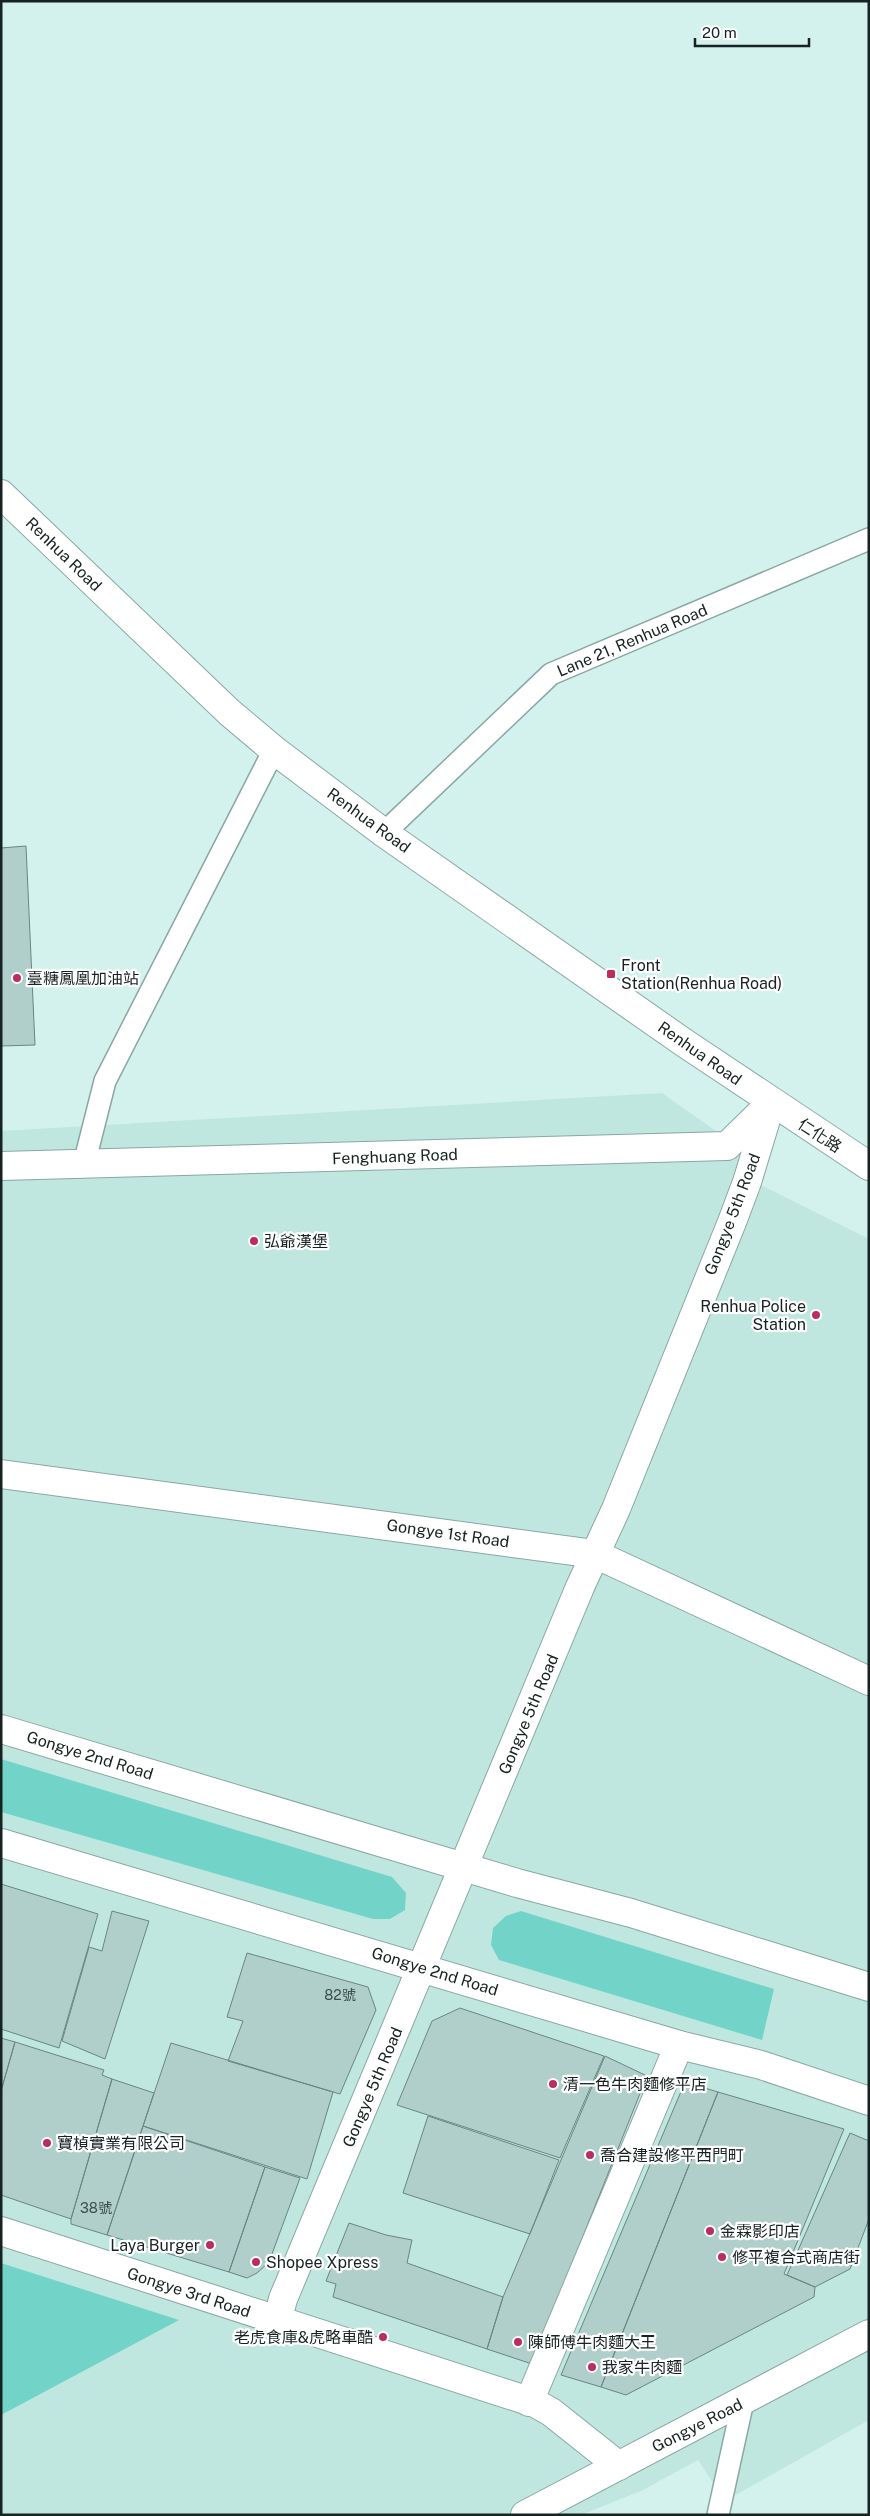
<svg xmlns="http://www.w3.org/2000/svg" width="870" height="2516" font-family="'Public Sans','Noto Sans TC',sans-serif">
<rect width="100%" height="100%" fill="#d3f2ed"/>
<!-- built -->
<path fill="#bfe7e0" d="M662 1093 747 1153 737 1173 869 1239V2420L725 2501 698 2460 643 2490 581 2515H1V1131Z"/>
<!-- green -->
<path fill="#72d4c8" d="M1 1759 392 1877 406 1893 405 1910 390 1919H373L1 1812Z
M521 1911 774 1989 762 2040 499 1960 491 1945 493 1928 506 1916Z
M1 2263 179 2320 1 2415Z"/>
<!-- building -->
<path fill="#b0cfca" stroke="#698681" d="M26 846 35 1045 1 1046V848Z
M1 1884 98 1914 59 2048 1 2029Z
M112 1911 149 1921 105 2059 62 2041 89 1947 102 1951Z
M247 1953 368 1987 376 2010 340 2094 228 2061 243 2021 227 2017Z
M460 2008 604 2056 560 2158 397 2105 432 2021Z
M1 2038 15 2042 1 2091Z
M15 2042 104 2070 102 2075 112 2079 71 2219 1 2195V2091Z
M171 2043 333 2092 307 2179 143 2126Z
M605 2056 647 2076 532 2364 487 2349 503 2297Z
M112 2079 154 2093 107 2235 71 2224V2219Z
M685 2082 718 2092 601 2387 561 2375Z
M718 2092 844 2129 784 2274 815 2287 814 2297 626 2395 601 2387Z
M428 2116 559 2160 530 2234 403 2193Z
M143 2126 265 2167 229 2272 107 2235Z
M850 2133 869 2141V2219L850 2269 815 2287 787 2275Z
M265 2167 300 2178 269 2262 257 2273 247 2278 229 2272Z
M349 2223 386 2235 412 2240 407 2263 503 2297 487 2349 333 2297 336 2284 326 2281Z"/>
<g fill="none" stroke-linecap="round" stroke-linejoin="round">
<!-- service casing -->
<g stroke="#8aa7a3" stroke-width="24">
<path id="service" d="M384 833 551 674 869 539
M84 1164 105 1081 274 750
M718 2515 743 2401"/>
</g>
<!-- pedestrian casing -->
<g stroke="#8aa7a3" stroke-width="30">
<path id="pedestrian" d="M529 2402 679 2045"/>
</g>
<!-- minor casing -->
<g stroke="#8aa7a3" stroke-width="30">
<path id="minor" d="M1 1166 727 1146 770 1104
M1 1474 595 1554 869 1681
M1 1729 517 1883 631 1913 869 1987
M1 1843 679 2045 761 2065 869 2101
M1 2231 535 2403 551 2412 619 2466
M277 2322 283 2299 580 1587 616 1509 732 1222 747 1182 771 1103
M525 2515 869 2334"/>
</g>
<!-- secondary casing -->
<g stroke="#8aa7a3" stroke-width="30">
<path id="secondary" d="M1 494 229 712 274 750 384 833 683 1042 869 1166"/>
</g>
<!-- service -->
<use href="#service" stroke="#fff" stroke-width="21"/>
<!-- pedestrian -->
<use href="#pedestrian" stroke="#fff" stroke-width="28"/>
<!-- minor -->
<use href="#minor" stroke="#fff" stroke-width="28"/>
<!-- secondary -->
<use href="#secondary" stroke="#fff" stroke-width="28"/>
</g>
<!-- markers -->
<g fill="#ba2d5e" stroke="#fff" stroke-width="2">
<rect x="606" y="969" width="10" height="10" rx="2.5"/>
<circle cx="17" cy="978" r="5"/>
<circle cx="254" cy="1241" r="5"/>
<circle cx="816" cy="1315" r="5"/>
<circle cx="553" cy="2084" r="5"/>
<circle cx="47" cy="2143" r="5"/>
<circle cx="590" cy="2155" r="5"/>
<circle cx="710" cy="2231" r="5"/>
<circle cx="210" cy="2245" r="5"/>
<circle cx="722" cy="2257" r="5"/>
<circle cx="256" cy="2262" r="5"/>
<circle cx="383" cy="2337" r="5"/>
<circle cx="518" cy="2342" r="5"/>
<circle cx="592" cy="2367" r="5"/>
</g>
<g text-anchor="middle" stroke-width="4.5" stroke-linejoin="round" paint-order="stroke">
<!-- number labels -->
<g font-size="14" fill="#3d4e4b">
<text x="340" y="2000">82號</text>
<text x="96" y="2213">38號</text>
</g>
<!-- street labels -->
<g font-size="16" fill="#172321" stroke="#fff">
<text transform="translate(64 554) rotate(44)" y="6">Renhua Road</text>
<text transform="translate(632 640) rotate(-23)" y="6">Lane 21, Renhua Road</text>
<text transform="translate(369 820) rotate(36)" y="6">Renhua Road</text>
<text transform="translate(700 1053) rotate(35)" y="6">Renhua Road</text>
<text transform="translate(820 1135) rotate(33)" y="6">仁化路</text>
<text transform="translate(395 1156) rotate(-2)" y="6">Fenghuang Road</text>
<text transform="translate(732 1214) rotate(-69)" y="6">Gongye 5th Road</text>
<text transform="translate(448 1533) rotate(8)" y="6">Gongye 1st Road</text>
<text transform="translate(528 1714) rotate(-67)" y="6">Gongye 5th Road</text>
<text transform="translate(90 1755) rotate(17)" y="6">Gongye 2nd Road</text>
<text transform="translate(435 1971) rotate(17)" y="6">Gongye 2nd Road</text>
<text transform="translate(372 2087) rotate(-67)" y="6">Gongye 5th Road</text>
<text transform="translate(189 2292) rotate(18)" y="6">Gongye 3rd Road</text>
<text transform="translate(697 2425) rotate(-27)" y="6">Gongye Road</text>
</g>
<!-- poi labels -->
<g font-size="16" fill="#172321" stroke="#fff" text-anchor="start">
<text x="621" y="971">Front<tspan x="621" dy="18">Station(Renhua Road)</tspan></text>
<text x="27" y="984">臺糖鳳凰加油站</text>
<text x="264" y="1247">弘爺漢堡</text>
<text x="806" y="1312" text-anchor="end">Renhua Police<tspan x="806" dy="18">Station</tspan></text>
<text x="563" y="2090">清一色牛肉麵修平店</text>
<text x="57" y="2149">寶楨實業有限公司</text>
<text x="600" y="2161">喬合建設修平西門町</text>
<text x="720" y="2237">金霖影印店</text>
<text x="200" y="2251" text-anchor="end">Laya Burger</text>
<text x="732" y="2263">修平複合式商店街</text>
<text x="266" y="2268">Shopee Xpress</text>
<text x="373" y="2343" text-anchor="end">老虎食庫&amp;虎略車酷</text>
<text x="528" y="2348">陳師傅牛肉麵大王</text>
<text x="602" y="2373">我家牛肉麵</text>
</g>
</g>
<!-- border -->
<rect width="870" height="2516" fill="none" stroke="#172321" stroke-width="5"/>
<!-- scale -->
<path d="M695 38v8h114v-8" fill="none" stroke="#172321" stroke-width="2.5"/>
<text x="702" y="38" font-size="15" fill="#172321" stroke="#ffffff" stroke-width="4" paint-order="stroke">20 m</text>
</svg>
